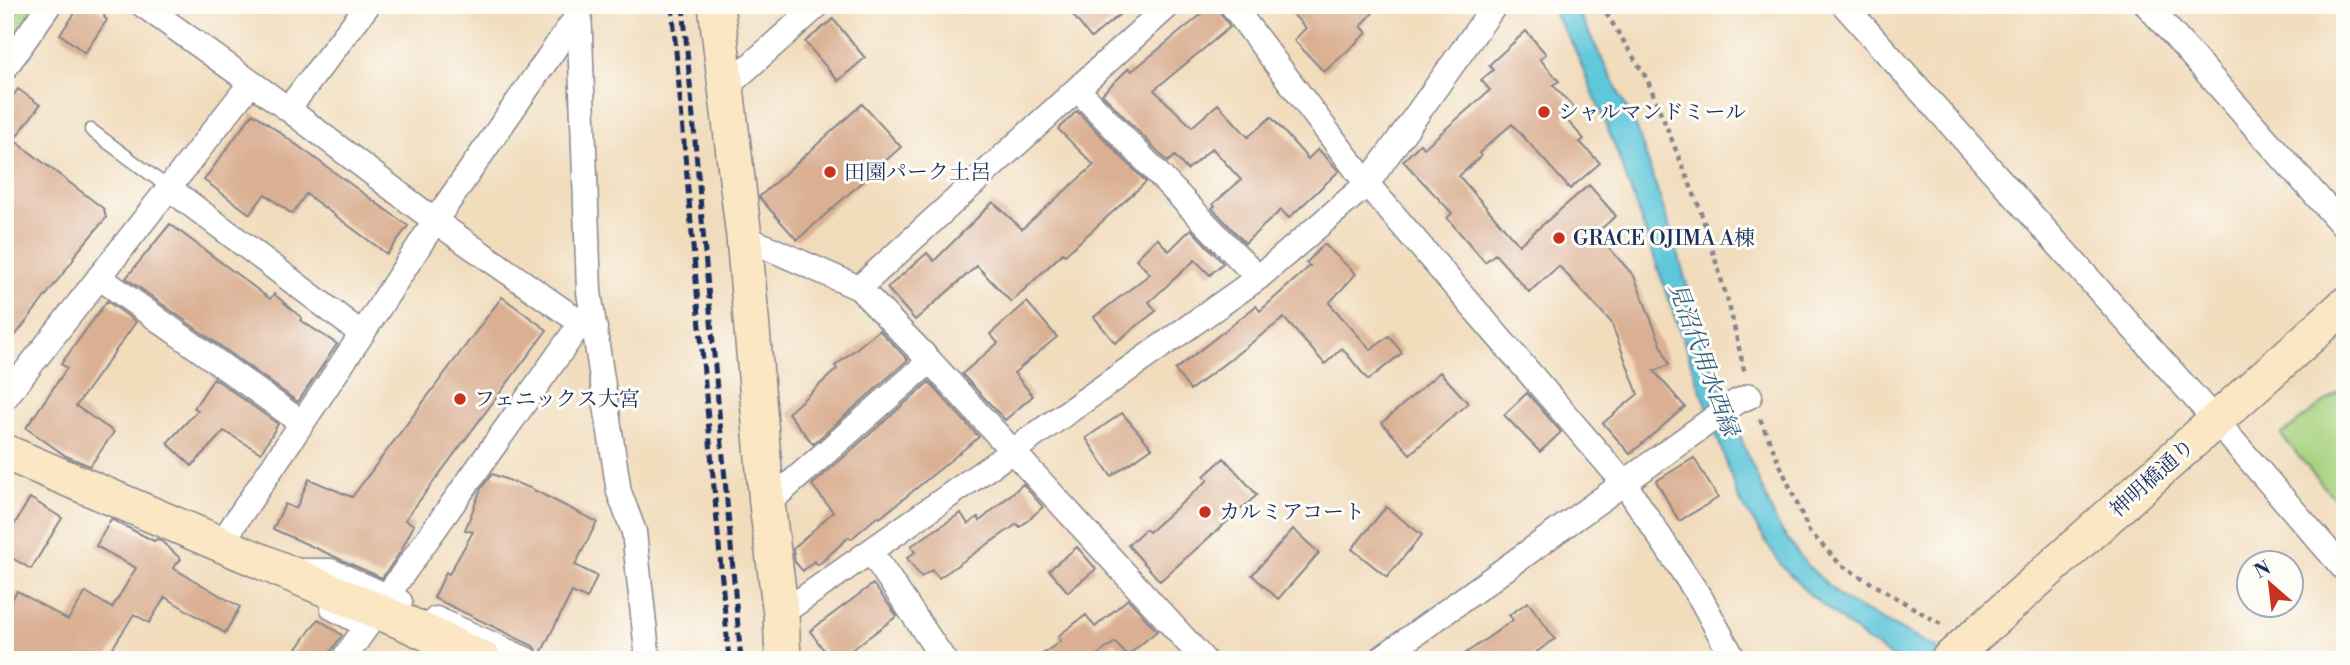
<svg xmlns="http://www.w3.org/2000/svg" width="2350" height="665" font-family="'Libre Bodoni','Noto Serif JP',serif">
<rect width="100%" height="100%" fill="#fdfcf7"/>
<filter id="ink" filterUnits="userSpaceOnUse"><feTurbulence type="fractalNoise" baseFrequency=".0143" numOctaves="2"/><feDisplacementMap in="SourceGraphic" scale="14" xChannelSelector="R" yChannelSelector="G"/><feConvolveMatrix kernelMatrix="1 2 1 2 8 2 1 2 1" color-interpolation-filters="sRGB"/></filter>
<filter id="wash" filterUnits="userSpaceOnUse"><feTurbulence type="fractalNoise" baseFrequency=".00686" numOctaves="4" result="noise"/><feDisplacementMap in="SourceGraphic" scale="28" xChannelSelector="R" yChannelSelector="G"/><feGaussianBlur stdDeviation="1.57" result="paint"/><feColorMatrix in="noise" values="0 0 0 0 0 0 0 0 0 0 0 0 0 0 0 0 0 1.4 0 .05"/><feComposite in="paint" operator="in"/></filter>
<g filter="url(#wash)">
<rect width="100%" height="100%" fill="#f1dcbc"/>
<!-- green -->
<path fill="#a6d17d" stroke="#60806e" stroke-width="2" d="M5 5H39L5 48Z
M2345 387V512L2281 435Z"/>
<!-- water -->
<path fill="#5fc7da" stroke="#3d7b9c" stroke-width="2" d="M1549 5H1575L1637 129 1678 253 1693 308 1746 451 1778 526 1806 564 1844 600 1959 660H1896L1866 640 1808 593 1781 565 1739 499 1617 152 1574 47Z"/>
<g id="blocks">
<!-- building -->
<path fill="#daaf92" d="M81 5H94L105 14 104 17 107 20 85 53 60 34Z
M1065 5H1131L1091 38Z
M1213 5 1218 9 1230 27 1154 90 1192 127 1218 104 1248 137 1271 117 1308 159 1318 149 1339 171 1289 218 1281 210 1245 243 1212 208 1215 206 1213 204 1241 180 1212 148 1187 170 1175 156 1168 162 1102 94 1129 68 1132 71Z
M1284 5H1380L1361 26 1367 33 1324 72 1294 40 1306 28Z
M833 19 865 58 838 81 805 42Z
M1526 31 1546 54 1540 59 1559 81 1553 85 1574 108 1564 117 1584 139 1580 142 1600 163 1570 189 1512 124 1479 153 1481 156 1459 176 1519 245 1589 185 1616 216 1596 233 1634 276 1669 365 1654 371 1685 407 1630 454 1603 423 1638 394 1611 322 1559 266 1529 292 1495 254 1485 262 1447 218 1452 213 1403 161 1420 144 1424 148 1490 90 1481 80 1493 70 1489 65Z
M18 89 40 105 14 140 104 209 106 218 73 257 74 259 5 349V107Z
M862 104 901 147 797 240 759 197Z
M1077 111 1146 182 1065 255 1063 253 1011 302 977 266 915 320 887 288 927 253 934 261 993 202 1022 229 1094 165 1058 129Z
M253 113 408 226 387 254 306 194 292 214 265 194 250 214 204 180Z
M170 224 270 299 274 294 302 318 300 320 337 344 298 402 126 278Z
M1191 229 1223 263 1210 275 1195 260 1149 302 1156 311 1115 343 1094 317 1150 274 1136 259 1157 238 1169 251Z
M1324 244 1356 274 1329 303 1371 350 1389 336 1402 353 1368 380 1342 348 1325 364 1284 318 1190 390 1175 370 1256 306 1260 311 1310 266 1306 263Z
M502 297 547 330 405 520 414 525 401 551 382 578 273 529 285 504 296 509 309 479 352 497Z
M107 301 136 322 76 406 114 432 90 466 66 456 26 428 67 368 61 364Z
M1027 302 1057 337 1014 373 1033 396 1005 420 962 374 998 343 990 334Z
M879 330 908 360 813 444 788 413 837 369 835 366Z
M1440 372 1468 403 1410 454 1382 423Z
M214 378 278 424 261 453 224 431 192 466 167 443 198 410 194 408Z
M929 382 979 437 880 518 878 516 851 539 849 537 818 565 814 561 803 571 795 562 793 549 833 512 812 485Z
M1527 393 1561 432 1540 452 1504 415Z
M1122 413 1152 448 1111 476 1086 438Z
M1224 458 1257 495 1160 581 1128 545 1145 529 1149 532 1208 480 1204 476Z
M1694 458 1718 498 1679 521 1656 481Z
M492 474 530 488 597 522 575 565 597 576 587 599 572 592 540 655 533 646 434 598 446 572 449 574 473 532 465 530 481 489Z
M1023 484 1043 507 1020 527 1017 524 939 578 932 570 921 577 907 558 915 552 911 546 961 513 968 524 978 517 980 521Z
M30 498 62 518 31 569 5 554V540Z
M1386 507 1422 535 1387 577 1352 549Z
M111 519 154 541 157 539 160 540 181 559 173 568 240 607 225 633 165 597 149 623 134 614 105 660H5V612L17 591 68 620 86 592 112 608 136 568 96 546Z
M1293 529 1319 553 1278 599 1252 575Z
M1077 547 1096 569 1068 592 1049 570Z
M873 584 897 616 838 660H831L810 631Z
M1128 599 1157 631 1127 656 1115 642 1090 660H1034L1061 641 1058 636 1086 615 1095 627Z
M1528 602 1555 639 1525 660H1456L1513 620 1509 615Z
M318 619 342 635 331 651 328 660H289Z"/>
</g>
</g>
<g filter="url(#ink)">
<use href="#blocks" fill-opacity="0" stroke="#86868d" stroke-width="2"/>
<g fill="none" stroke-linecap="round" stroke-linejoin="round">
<!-- lane casing -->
<g stroke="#86868d" stroke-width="15">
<path id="lane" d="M91 130 169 188"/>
</g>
<!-- street casing -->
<g stroke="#86868d" stroke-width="27">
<path id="street" d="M143 5 288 109 435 221 581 323 595 328
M579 5 589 292 619 492 634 532 648 660
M1232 5 1367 184 1625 484 1701 599 1734 660
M1844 5 2216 421 2345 570
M2147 5 2345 228
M5 68 49 5
M725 88 818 5
M1077 89 1258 278
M288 109 368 5
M169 188 362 334
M744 237 859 288 930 361 1204 660
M99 277 302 423
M859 288 1169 5
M5 398 250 84
M767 504 930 361
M220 545 362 334 435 221 580 12
M871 552 944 660
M296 571H331L400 602
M387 596 581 323
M333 608 367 626 343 660
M781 614 1258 278 1367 184 1495 5
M436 619 527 660
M1379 660 1736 402 1750 396"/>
</g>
<!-- secondary casing -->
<g stroke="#86868d" stroke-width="38">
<path id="secondary" d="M716 5 744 237 767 504 781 614 783 660
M5 452 408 624 484 660
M1948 660 2345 305"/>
</g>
<!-- path -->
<path stroke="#86868d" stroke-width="4.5" stroke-dasharray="5 5" stroke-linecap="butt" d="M1601 5 1647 79 1700 209 1729 305 1745 374
M1760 419 1809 531 1841 565 1944 626"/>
<!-- lane -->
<use href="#lane" stroke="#fff" stroke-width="12"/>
<!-- street -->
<use href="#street" stroke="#fff" stroke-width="24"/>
<!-- secondary -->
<use href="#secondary" stroke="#fbe7c3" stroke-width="35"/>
<!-- rail -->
<path stroke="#1b2f5e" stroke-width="5" stroke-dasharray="10 5" stroke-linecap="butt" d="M672 5 729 660
M683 5 741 660"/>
</g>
</g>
<!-- markers -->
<g fill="#c8321e" stroke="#fdfcf7" stroke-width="2.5">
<circle cx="1544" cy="112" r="7"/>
<circle cx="830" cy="172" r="7"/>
<circle cx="1559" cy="238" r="7"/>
<circle cx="460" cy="399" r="7"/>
<circle cx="1205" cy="512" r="7"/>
</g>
<g text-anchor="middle" stroke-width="6" stroke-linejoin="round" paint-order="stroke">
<!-- poi labels -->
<g font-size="21" fill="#1b2f5e" stroke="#fdfcf7" text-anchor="start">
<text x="1558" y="119">シャルマンドミール</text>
<text x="844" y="179">田園パーク土呂</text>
<text x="1573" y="245">GRACE OJIMA A棟</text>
<text x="474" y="406">フェニックス大宮</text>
<text x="1219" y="519">カルミアコート</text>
</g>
<!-- street labels -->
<g font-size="21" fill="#1b2f5e" stroke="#fdfcf7">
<text transform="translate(2152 478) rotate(-42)" y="7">神明橋通り</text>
</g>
<!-- water labels -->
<g font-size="23" font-style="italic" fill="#2f5d83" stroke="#fdfcf7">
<text transform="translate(1704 359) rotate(70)" y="8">見沼代用水西縁</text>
</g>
</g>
<!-- margin -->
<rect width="2350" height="665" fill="none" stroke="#fdfcf7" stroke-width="28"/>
<!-- north arrow -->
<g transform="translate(2270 584) rotate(332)"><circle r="33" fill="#fdfcf7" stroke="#a3aaba" stroke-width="2"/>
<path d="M0-5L12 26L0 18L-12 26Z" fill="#c8321e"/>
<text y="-10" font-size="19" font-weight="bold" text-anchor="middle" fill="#1b2f5e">N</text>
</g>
</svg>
